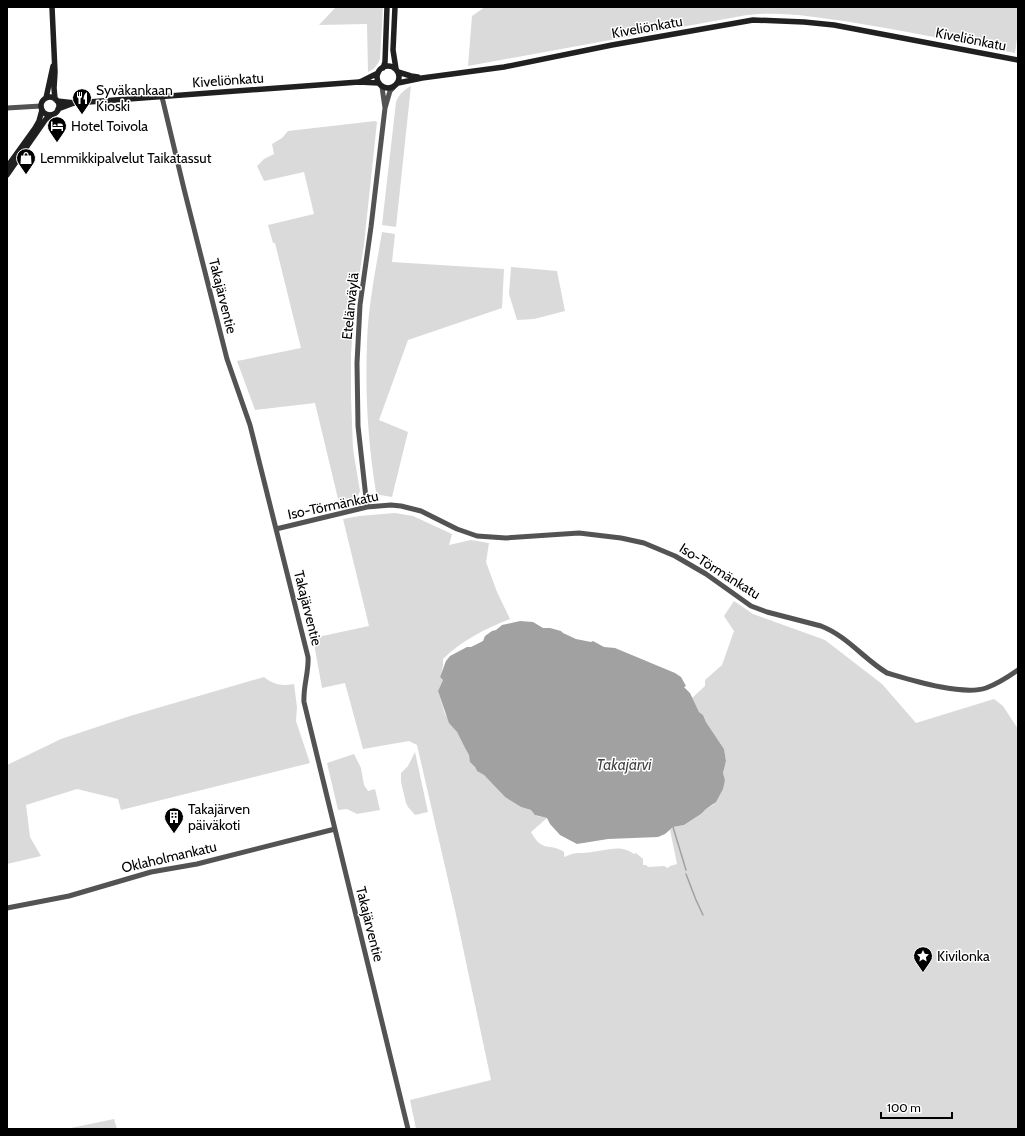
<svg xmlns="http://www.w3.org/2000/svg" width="1025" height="1136" font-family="Cabin,sans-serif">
<rect width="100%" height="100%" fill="#fff"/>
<!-- green -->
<path fill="#dadada" d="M336 7H383L380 59C377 65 375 69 368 72L367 24 319 25Z
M485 7H1018V31L1015 53C960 42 905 31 850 22 816 17 781 11 747 15L468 66 472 16Z
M411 86 396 227 382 225 396 102C399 94 404 90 411 86Z
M375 121 377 122 364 244 354 311 351 355V397L353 449 360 491 355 502 340 507 315 403 255 410 237 361 301 348 275 243H273L268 225 314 214 304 172 264 181 257 166 264 159 274 154 272 144 282 138 288 131Z
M382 232 395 234 392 262 504 269 502 308 408 340 379 420 408 432 392 497 380 495 376 492C368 443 365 393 367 343 368 306 376 268 382 232Z
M511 267 557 271 565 311 534 319 517 320 509 294Z
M395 513 413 516 452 534 449 545 471 540 489 543 486 562 497 592 510 619C485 629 462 640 443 659V666L440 677 443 680 438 691 445 714 457 732 465 748 469 755 471 763 475 767 477 771 484 775 505 797 521 807 531 810 537 816 547 818 531 832C543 854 549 842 564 852V856L565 857C574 851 583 854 592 852 606 850 622 844 634 854L636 853 643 859V865H646L648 867 664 866 668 868 670 866 677 864 670 830 673 827 684 825 701 814 706 809 713 805 725 780 723 773 726 761 724 749 706 722 703 715 699 712 692 698 705 686V680L722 665 734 631 724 616 734 601 753 614 825 640 882 684 916 723 994 699 1003 706 1018 729V1129H416L410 1100 491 1080 455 910 417 745 409 741 363 749 345 683 322 688 313 638 369 626 343 519 359 516Z
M264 677C274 685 282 686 294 684L297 707 296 721 310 763 121 810 118 799 77 789 26 805 30 837 41 856 7 864V765L61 739 130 716Z
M415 752 428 812 415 815 408 807 406 803 401 782V773L408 766Z
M354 754 361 768 364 785 368 791 375 789 380 810 357 814 347 809 338 810 327 763Z
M114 1119 117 1129H66Z"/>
<!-- water -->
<path fill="#a1a1a1" d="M520 621 533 622 543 628H550L561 631 563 633 576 639 591 642 593 641 604 647 615 648 675 673 681 677 686 686 684 687 690 693 699 712 703 715 706 722 724 749 726 761 723 773 725 780 723 789 716 802 706 809 701 814 684 825 673 827 665 834 658 837 608 839 577 844 560 835 550 824 547 818 535 815 531 810 521 807 505 797 484 775 477 771 475 767 470 762 469 755 465 748 457 732 449 723 438 691 443 680 440 677 446 661 450 656 467 647H471L483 641 485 636 492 631 496 630 502 625Z"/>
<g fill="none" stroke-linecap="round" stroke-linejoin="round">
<!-- stream -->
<path stroke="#a1a1a1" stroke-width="1.5" d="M673 827 686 870
M686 874 696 900 703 915"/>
<!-- tertiary -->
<path stroke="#535353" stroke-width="5" d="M162 97 184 189 227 359 250 425 308 657C309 672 303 686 304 702L408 1129
M7 108 41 106
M385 108 390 91 393 88
M367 507 358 426 357 363 360 305 371 227 385 108 382 87
M276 529 367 507 391 505 401 506 421 511 457 529 477 536 506 538 579 533 621 538 644 543 675 556 706 574 751 606 767 612 821 626C847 636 864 659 887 673 911 680 962 696 986 688 997 684 1008 677 1018 670
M7 908 69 896 151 872 197 864 335 829"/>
<!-- secondary -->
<path stroke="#202020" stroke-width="5.5" d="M52 7 55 72 54 88 55 99
M395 7 393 50 396 69
M377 77a11 11 0 1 1 22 0a11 11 0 1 1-22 0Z
M383 68 385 62 387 7
M398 72 411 76 418 77
M360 82 378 73
M398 83 422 78 504 67 612 45 753 20 804 22 834 25 1018 60
M41 106a9 9 0 1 1 18 0a9 9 0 1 1-18 0Z
M46 98 53 66
M57 101 75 103 359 82 378 83
M58 109 74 103
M7 167 35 128 39 121 42 110
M7 175 46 119 51 115"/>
</g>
<!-- icons -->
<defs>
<g id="restaurant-pin" transform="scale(1)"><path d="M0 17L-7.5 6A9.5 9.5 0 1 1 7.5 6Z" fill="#000" stroke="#fff"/><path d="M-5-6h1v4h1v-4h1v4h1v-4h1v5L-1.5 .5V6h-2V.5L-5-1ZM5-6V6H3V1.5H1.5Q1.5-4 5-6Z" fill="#fff"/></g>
<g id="hotel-pin" transform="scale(1)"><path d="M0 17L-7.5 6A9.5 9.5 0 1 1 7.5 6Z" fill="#000" stroke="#fff"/><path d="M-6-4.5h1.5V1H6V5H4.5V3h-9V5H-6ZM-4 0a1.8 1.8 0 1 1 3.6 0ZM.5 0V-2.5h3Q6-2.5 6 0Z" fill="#fff"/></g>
<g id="shop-pin" transform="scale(1)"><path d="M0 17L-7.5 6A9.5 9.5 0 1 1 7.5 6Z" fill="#000" stroke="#fff"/><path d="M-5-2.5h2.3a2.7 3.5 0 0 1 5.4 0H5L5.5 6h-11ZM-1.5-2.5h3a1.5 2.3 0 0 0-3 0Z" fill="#fff"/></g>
<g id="building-pin" transform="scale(1)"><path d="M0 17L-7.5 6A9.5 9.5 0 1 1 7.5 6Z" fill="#000" stroke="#fff"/><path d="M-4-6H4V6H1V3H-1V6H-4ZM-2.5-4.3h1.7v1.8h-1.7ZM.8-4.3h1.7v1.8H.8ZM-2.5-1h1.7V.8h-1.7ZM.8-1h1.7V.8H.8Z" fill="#fff"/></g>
<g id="sight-pin" transform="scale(1)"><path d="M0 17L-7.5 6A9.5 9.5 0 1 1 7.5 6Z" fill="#000" stroke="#fff"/><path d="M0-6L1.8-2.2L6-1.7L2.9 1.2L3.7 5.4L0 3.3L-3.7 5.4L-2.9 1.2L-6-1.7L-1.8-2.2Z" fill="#fff"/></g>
</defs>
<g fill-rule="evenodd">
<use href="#restaurant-pin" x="82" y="98"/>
<use href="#hotel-pin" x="57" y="126"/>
<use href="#shop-pin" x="26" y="158"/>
<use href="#building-pin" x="174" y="817"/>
<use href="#sight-pin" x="923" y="956"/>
</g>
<g text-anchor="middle" stroke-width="3" stroke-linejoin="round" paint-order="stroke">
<!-- street labels -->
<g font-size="14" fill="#000" stroke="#fff">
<text transform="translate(647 27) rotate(-10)" y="5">Kiveliönkatu</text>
<text transform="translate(971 39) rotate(11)" y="5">Kiveliönkatu</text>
<text transform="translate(228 80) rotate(-4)" y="5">Kiveliönkatu</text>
<text transform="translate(223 296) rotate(76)" y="5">Takajärventie</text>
<text transform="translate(350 306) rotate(-84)" y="5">Etelänväylä</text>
<text transform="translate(333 505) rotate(-12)" y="5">Iso-Törmänkatu</text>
<text transform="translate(720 571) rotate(32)" y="5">Iso-Törmänkatu</text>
<text transform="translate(308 608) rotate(76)" y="5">Takajärventie</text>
<text transform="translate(169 857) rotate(-13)" y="5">Oklaholmankatu</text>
<text transform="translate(370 924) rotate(76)" y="5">Takajärventie</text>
</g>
<!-- poi labels -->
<g font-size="14" fill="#000" stroke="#fff" text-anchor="start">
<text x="96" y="95">Syväkankaan<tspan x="96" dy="16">Kioski</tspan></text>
<text x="71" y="131">Hotel Toivola</text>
<text x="40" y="163">Lemmikkipalvelut Taikatassut</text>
<text x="188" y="814">Takajärven<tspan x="188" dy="16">päiväkoti</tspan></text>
<text x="937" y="961">Kivilonka</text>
</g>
<!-- water labels -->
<g font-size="15" font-style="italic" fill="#424242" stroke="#fff">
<text x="624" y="770">Takajärvi</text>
</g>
</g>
<!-- border -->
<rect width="1025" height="1136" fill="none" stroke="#000000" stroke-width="16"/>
<!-- scale -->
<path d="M881 1112v6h71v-6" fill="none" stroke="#000000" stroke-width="2"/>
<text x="887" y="1112" font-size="12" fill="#000000" stroke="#ffffff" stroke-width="3" paint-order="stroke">100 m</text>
</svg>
